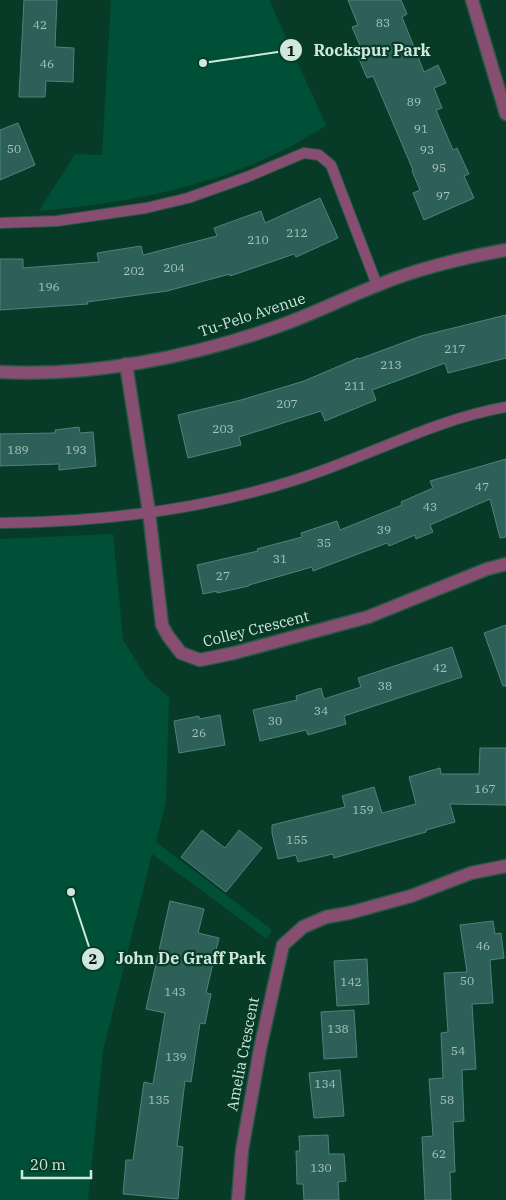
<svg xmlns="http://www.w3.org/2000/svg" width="506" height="1200" font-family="'IBM Plex Serif',serif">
<rect width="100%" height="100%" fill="#073b28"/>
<!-- green -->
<path fill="#005037" d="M111 0H269L326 125C242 182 138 202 39 211L75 154 102 155Z
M113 534 123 640 148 680 169 697 166 801 156 842 272 930 267 939 152 854 103 1051 88 1200H0V539Z"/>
<!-- building -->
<path fill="#2d6059" stroke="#4b857c" d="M24 0H57L55 47 74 48 73 82 46 81 45 97H19Z
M348 0H401L407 14 402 17 424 72 438 65 446 83 434 88 442 108 436 110 453 150 457 148 469 174 464 176 474 198 424 220 413 193 420 190 412 171 413 170 373 76 367 78 356 52 362 50 352 27 358 25Z
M18 123 35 165 0 180V130Z
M320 198 338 238 296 257 294 254 230 276V274L167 291 87 302 88 304 0 310V259H23V268L99 262 97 253 141 246 143 255 217 236 214 228 261 211 265 223Z
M506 315V358L448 373 445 363 372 390 376 400 325 421 321 411 239 437 241 445 188 458 178 415 241 400 304 381 358 358 359 359 421 336Z
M79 427 80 433 93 432 96 466 59 470V464L0 466V434L55 433V430Z
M506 459V537L500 538 490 499 430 525 433 532 416 539 415 535 389 546 387 543 313 571 312 567 249 585V586L217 593V591L203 594 197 565 258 551 257 549 302 537 301 533 337 521 340 530 402 505 401 502 433 488 430 481Z
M506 625V686H503L484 633Z
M452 647 462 677 344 716 346 724 308 735 306 730 260 741 253 710 297 700 296 696 321 688 324 699 361 687 358 678Z
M220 715 225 745 179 753 174 721 199 716V719Z
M480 748H506V805L450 804 455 822 426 830V832L334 858 333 854 298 862 296 855 278 859 272 833V825L345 807 342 796 374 787 382 813 416 804 409 777 440 768 441 774H479Z
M202 830 225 848 239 830 262 848 226 892 181 857Z
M170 901 204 909 198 933 219 938 206 993 211 994 205 1024 200 1023 191 1082 185 1081 177 1146 183 1147 178 1199 123 1194 126 1160H133L144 1082 153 1084 165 1013 146 1009Z
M493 921 495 934 501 933 504 958 490 960 493 1003 472 1004 476 1069 462 1070 464 1121 453 1122 455 1172H450L451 1200H425L422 1137 433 1136 429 1079 443 1078 441 1033 448 1032 444 973 467 972 460 925Z
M367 959 369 1004 337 1006 334 961Z
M354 1010 357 1057 324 1059 321 1012Z
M340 1070 344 1116 314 1118 309 1073Z
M328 1135 329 1154H344L346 1181 338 1182 339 1200H304L303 1184H297L296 1151H300L299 1136Z"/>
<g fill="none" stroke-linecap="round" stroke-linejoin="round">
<!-- service casing -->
<g stroke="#275745" stroke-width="12">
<path id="service" d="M0 223 57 221 146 208 188 198 247 177 304 153 319 155 331 165 377 285
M0 523C99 522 201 510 295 480 366 458 432 420 506 407"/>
</g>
<!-- minor casing -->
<g stroke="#275745" stroke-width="15">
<path id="minor" d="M472 0 506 114
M126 364 149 512 162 625 168 636 181 653 200 660 234 653 368 617 487 569 506 564
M238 1200 242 1150 260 1049 283 945 303 927 326 917 349 913 411 896 471 873 506 866"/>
</g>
<!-- tertiary casing -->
<g stroke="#275745" stroke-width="15">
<path id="tertiary" d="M0 372C91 377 191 357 276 327 311 315 344 298 378 285 419 268 462 258 506 250"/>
</g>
<!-- service -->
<use href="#service" stroke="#884e71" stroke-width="10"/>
<!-- minor -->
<use href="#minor" stroke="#884e71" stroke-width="12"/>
<!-- tertiary -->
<use href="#tertiary" stroke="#884e71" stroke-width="12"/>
</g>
<g text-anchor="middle" stroke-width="4.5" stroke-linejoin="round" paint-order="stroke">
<!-- number labels -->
<g font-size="12" fill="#a6c6ba">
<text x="383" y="27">83</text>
<text x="40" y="29">42</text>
<text x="47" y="68">46</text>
<text x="414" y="106">89</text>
<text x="421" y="133">91</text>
<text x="14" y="153">50</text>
<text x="427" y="154">93</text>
<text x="439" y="172">95</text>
<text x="443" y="200">97</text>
<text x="297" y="237">212</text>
<text x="258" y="244">210</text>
<text x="174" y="272">204</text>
<text x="134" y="275">202</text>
<text x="49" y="291">196</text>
<text x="455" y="353">217</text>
<text x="391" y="369">213</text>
<text x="355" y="390">211</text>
<text x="287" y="408">207</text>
<text x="223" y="433">203</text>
<text x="18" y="454">189</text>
<text x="76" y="454">193</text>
<text x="482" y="491">47</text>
<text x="430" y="511">43</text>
<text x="384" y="534">39</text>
<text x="324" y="547">35</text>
<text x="280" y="563">31</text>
<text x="223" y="580">27</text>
<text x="440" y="672">42</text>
<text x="385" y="690">38</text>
<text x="321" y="715">34</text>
<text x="275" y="725">30</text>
<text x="199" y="737">26</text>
<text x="485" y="793">167</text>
<text x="363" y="814">159</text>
<text x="297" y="844">155</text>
<text x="483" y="950">46</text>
<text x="467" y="985">50</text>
<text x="351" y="986">142</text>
<text x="175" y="996">143</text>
<text x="338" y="1033">138</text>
<text x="458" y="1055">54</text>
<text x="176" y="1061">139</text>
<text x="325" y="1088">134</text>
<text x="159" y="1104">135</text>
<text x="447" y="1104">58</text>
<text x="439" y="1158">62</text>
<text x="321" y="1172">130</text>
</g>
<!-- street labels -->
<g font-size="15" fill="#cfe8db" stroke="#073b28">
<text transform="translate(252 315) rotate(-18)" y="5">Tu-Pelo Avenue</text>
<text transform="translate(256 629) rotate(-14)" y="5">Colley Crescent</text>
<text transform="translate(243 1054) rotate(-79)" y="5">Amelia Crescent</text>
</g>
</g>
<!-- callouts -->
<path fill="none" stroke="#cfe8db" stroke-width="2" d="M203 63L291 50M71 892L93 959"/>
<g fill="#cfe8db" stroke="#073b28" stroke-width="2">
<circle cx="203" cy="63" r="5"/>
<circle cx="71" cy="892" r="5"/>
<circle cx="291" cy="50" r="12"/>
<circle cx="93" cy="959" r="12"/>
</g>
<g font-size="15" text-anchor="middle" font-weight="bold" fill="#111">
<text x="291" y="56">1</text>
<text x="93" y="964">2</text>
</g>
<g font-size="16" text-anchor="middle" font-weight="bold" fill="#cfe8db" stroke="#073b28" stroke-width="4.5" stroke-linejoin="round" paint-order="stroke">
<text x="372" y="56">Rockspur Park</text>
<text x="191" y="964">John De Graff Park</text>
</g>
<!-- scale -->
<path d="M22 1170v8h69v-8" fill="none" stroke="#cfe8db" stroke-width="2.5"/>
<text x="30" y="1170" font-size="15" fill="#cfe8db" stroke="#073b28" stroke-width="4" paint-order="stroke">20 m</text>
</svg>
